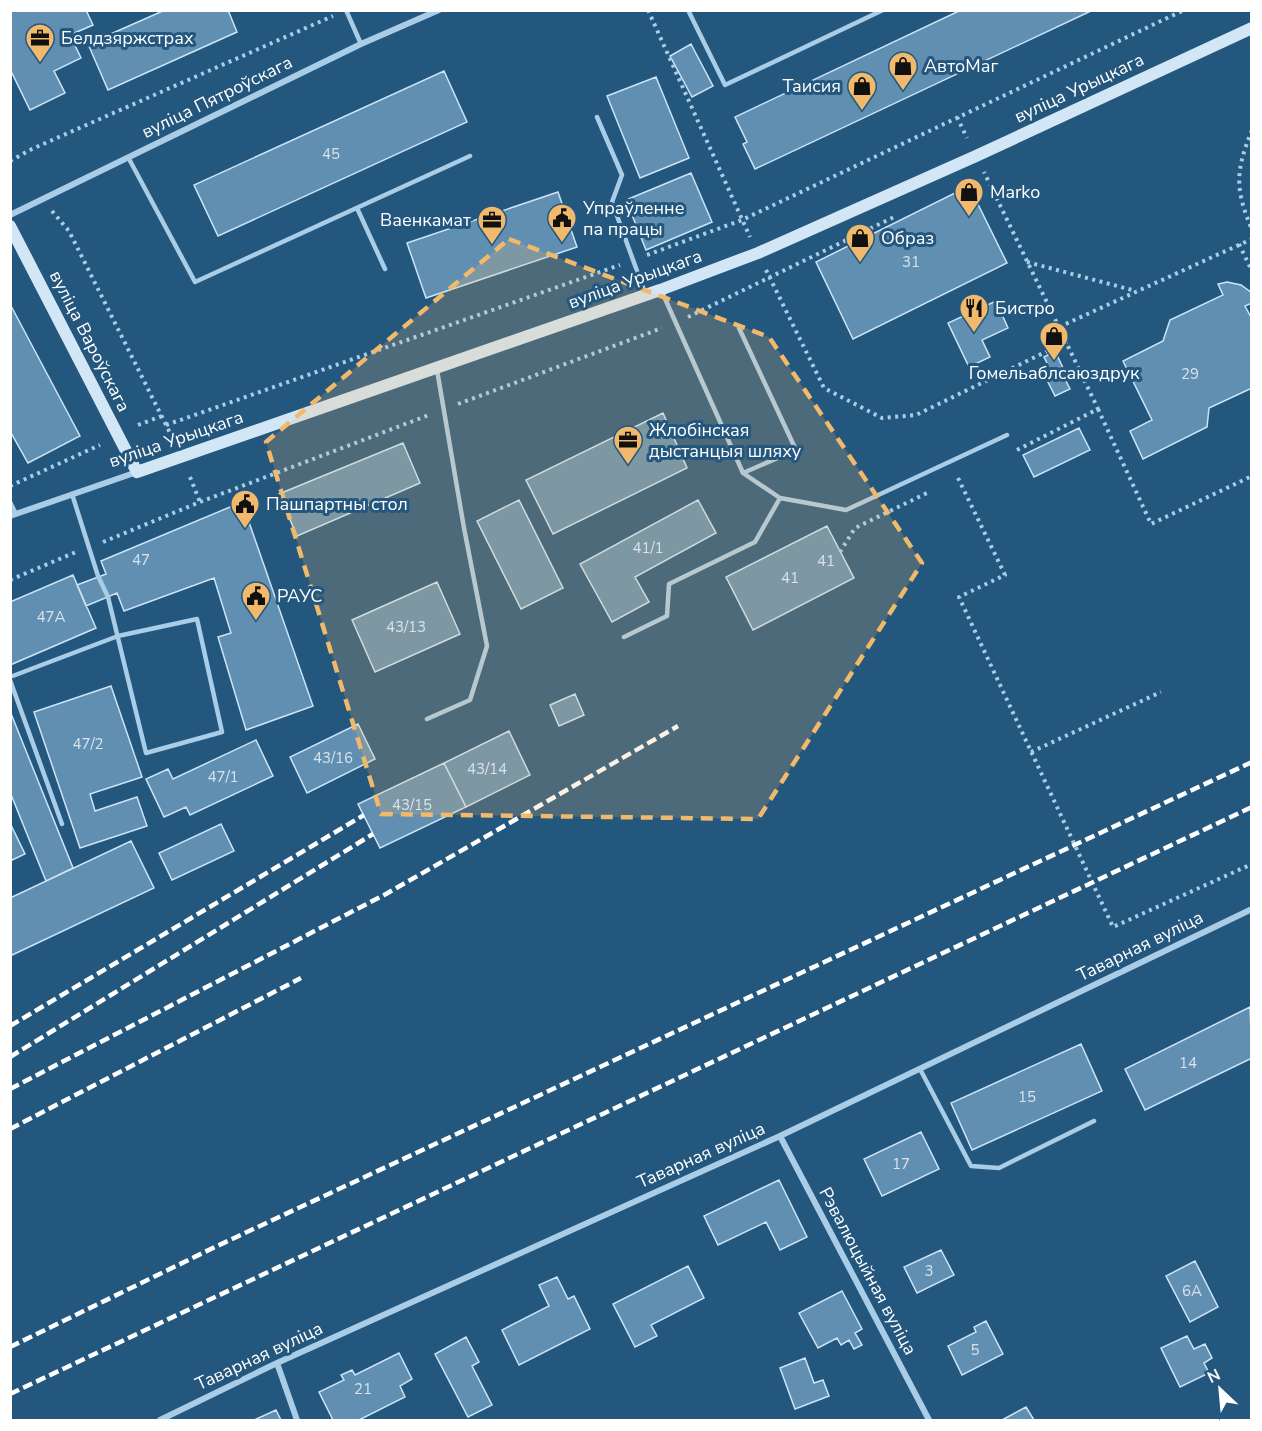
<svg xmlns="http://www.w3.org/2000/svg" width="1262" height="1431" font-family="'Nunito Sans',sans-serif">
<rect width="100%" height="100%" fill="#24577e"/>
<!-- building -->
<path fill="#618fb1" stroke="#cce4f5" stroke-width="1.5" d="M10 10H86L93 25 70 35 81 58 54 71 65 93 30 110 10 69Z
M165 10H228L237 32 108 90 88 44Z
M961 10H1093L755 169 743 144 747 142 735 117Z
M691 44 713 86 692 97 670 56Z
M444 71 467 122 218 236 194 185Z
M656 77 689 158 640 178 607 96Z
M691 173 712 222 646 250 626 200Z
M969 186 1007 263 853 339 816 262Z
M558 192 577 247 426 298 407 243Z
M1227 282 1241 285 1252 293V303L1245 306 1252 319V388L1209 408 1207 427 1143 459 1130 431 1152 420 1123 361 1163 341 1170 320 1223 295 1218 284Z
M996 301 1008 328 982 340 990 357 969 367 948 323Z
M10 304 80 436 28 463 10 431Z
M1055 351 1063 368 1052 373 1044 357Z
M1062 373 1070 389 1055 396 1047 380Z
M663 413 687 468 553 534 526 480Z
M1079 428 1090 450 1034 477 1023 455Z
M403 443 420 483 297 536 279 494Z
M519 500 563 588 521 609 477 521Z
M698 500 716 533 635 577 649 602 612 622 580 564Z
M242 502 313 706 246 730 218 637 231 633 214 578 124 611 117 593 86 606 77 585 106 574 101 561Z
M827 526 854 578 753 630 726 577Z
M73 575 96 628 10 665V602Z
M437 582 460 634 375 672 352 620Z
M111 686 142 777 90 794 95 811 137 797 147 826 80 848 34 712Z
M575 694 584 715 559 726 550 705Z
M10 711 73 868 46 881 10 792Z
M358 724 375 759 307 793 290 757Z
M509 731 530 775 466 807 444 763Z
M256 740 273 776 190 815 186 807 164 817 146 779 168 769 173 779Z
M444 763 466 807 380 848 358 804Z
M10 823 25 854 10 861Z
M221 824 234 851 172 880 159 853Z
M131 841 154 888 10 956V898Z
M1250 1007 1252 1058 1145 1110 1125 1069Z
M1081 1044 1102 1091 972 1150 951 1103Z
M921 1132 939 1169 882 1196 864 1159Z
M779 1180 807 1237 780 1250 766 1222 718 1245 704 1216Z
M941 1250 954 1275 917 1293 904 1267Z
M1195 1261 1218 1307 1190 1322 1166 1276Z
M688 1266 704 1298 651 1325 657 1336 635 1347 613 1304Z
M557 1277 568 1299 574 1296 590 1329 519 1365 502 1330 549 1306 539 1285Z
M842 1291 862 1329 855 1333 862 1345 854 1349 849 1340 841 1345 837 1338 818 1348 799 1313Z
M986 1321 1003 1354 962 1375 948 1346 976 1332 974 1327Z
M1187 1336 1194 1349 1205 1344 1212 1358 1204 1363 1209 1373 1180 1387 1161 1348Z
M466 1337 479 1362 472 1366 492 1405 468 1417 435 1354Z
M399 1353 412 1379 400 1386 405 1397 359 1420H333L319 1392 344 1380 341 1375 352 1370 355 1375Z
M805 1358 814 1383 823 1380 829 1396 795 1409 780 1368Z
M1026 1407 1034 1420H1002Z
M276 1410 281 1420H254Z"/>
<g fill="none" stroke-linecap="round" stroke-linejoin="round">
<!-- path -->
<path stroke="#a9cde6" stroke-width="4" stroke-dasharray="3 4.5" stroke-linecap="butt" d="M648 10 750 237
M957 117 967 138
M1252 130C1235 172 1235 189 1252 230
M10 161 32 149 333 16
M52 211 69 231 173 439
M1239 244 1252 271
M647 255 742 220 1184 10
M1027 262 1136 291
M766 270 824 388 882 418 916 415 1066 342 984 172
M688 317 894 217
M1059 327 1252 239
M458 404 662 328
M1098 409 1151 524 1252 476
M138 425 162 416
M166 425 620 265
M1017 450 1098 409 1066 342
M190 477 200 502
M958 478 1005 575 959 597 1113 927 1252 864
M10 486 100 445
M103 542 200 502 429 415
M840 552 855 528 929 492
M10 580 76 552
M1031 752 1161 692"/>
<!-- lane -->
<path stroke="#a9cde6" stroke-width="4.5" d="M346 10 361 44
M688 10 725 85 883 10
M597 117 622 175 612 202 645 293
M128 157 195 282 470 156
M357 208 385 269
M662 292 743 473 780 498 846 510 1007 435
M739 328 796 450 743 473
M10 502 16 514
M624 637 667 616 669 584 755 542 780 498
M10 677 118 636 197 619 222 732 146 753 108 597 98 576 72 494
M10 680 62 824
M427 719 470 700 487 646 464 528 437 370
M920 1069 971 1166 999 1168 1094 1121"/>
<!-- street -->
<path stroke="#a9cde6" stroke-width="6" d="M10 215 361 44 439 10
M10 516 137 472
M780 1136 929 1420
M277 1363 297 1420
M160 1420 277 1363 780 1136 1252 909"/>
<!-- secondary -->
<path stroke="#d2e6f5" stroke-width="12" d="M10 226 137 472 660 290 758 253 976 156 1252 28"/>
<!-- rail -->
<path stroke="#fff" stroke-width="4.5" stroke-dasharray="10 4.5" stroke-linecap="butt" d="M10 1026 364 815
M10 1057 373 834
M10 1089 386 894 678 726
M10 1129 301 978
M10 1347 215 1247 1252 762
M10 1394 1252 807"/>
</g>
<!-- marked area -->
<path fill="#f0b96c" fill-opacity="0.2" stroke="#f0b96c" stroke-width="4.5" stroke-dasharray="12 8" stroke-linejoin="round" d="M509 239 769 337 922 563 758 819 381 814 266 442Z"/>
<!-- icons -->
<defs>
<g id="office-pin" transform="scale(1.5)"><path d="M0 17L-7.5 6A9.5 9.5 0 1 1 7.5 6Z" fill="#f0b96c" stroke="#24577e"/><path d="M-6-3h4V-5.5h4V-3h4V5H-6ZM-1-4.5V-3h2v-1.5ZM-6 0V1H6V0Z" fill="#111"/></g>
<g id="shop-pin" transform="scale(1.5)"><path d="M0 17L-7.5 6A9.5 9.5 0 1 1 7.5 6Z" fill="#f0b96c" stroke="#24577e"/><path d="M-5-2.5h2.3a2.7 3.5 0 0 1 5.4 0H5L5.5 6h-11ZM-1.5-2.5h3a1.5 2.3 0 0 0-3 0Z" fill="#111"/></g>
<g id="civic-pin" transform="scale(1.5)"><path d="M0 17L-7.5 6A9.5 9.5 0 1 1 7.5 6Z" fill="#f0b96c" stroke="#24577e"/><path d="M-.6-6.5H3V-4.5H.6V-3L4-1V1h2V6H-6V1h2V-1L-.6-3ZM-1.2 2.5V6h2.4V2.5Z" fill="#111"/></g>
<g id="restaurant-pin" transform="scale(1.5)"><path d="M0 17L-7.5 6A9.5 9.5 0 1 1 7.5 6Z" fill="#f0b96c" stroke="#24577e"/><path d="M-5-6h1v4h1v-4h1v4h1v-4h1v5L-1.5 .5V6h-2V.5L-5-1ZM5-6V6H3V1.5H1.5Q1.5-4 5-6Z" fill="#111"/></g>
</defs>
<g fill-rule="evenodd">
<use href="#office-pin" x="40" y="38"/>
<use href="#shop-pin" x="903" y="66"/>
<use href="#shop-pin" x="862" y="86"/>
<use href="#shop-pin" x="969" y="192"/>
<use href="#civic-pin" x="562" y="218"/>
<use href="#office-pin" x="492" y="220"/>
<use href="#shop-pin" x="860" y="238"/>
<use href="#restaurant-pin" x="974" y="308"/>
<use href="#shop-pin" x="1054" y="336"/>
<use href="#office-pin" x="628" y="440"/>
<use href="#civic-pin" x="245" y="504"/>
<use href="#civic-pin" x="256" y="596"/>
</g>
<g text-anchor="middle" stroke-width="6" stroke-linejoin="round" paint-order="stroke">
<!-- number labels -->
<g font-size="15" fill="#d8e3ec">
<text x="331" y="159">45</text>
<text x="911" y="267">31</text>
<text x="1190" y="379">29</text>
<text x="648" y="553">41/1</text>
<text x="141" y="565">47</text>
<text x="826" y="566">41</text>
<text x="790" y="583">41</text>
<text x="51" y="622">47А</text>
<text x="406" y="632">43/13</text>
<text x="88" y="749">47/2</text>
<text x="333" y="763">43/16</text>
<text x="487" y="774">43/14</text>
<text x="223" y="782">47/1</text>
<text x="412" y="810">43/15</text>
<text x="1188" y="1068">14</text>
<text x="1027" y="1102">15</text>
<text x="901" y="1169">17</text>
<text x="929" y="1276">3</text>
<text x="1192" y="1296">6А</text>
<text x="975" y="1355">5</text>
<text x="363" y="1394">21</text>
</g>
<!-- poi labels -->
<g font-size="18" fill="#fff" stroke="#24577e" text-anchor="start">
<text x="61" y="44">Белдзяржстрах</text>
<text x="924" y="72">АвтоМаг</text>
<text x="841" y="92" text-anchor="end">Таисия</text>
<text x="990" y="198">Marko</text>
<text x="583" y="214">Упраўленне<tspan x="583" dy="21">па працы</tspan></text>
<text x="471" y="226" text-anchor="end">Ваенкамат</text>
<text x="881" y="244">Образ</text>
<text x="995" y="314">Бистро</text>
<text x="1054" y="379" text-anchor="middle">Гомельаблсаюздрук</text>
<text x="649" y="436">Жлобінская<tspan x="649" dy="21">дыстанцыя шляху</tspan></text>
<text x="266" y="510">Пашпартны стол</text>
<text x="277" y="602">РАУС</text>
</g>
<!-- street labels -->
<g font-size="18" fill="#fff" stroke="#24577e">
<text transform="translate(1079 88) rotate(-25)" y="6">вуліца Урыцкага</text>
<text transform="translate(217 97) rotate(-26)" y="6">вуліца Пятроўскага</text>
<text transform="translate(635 279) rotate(-20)" y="6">вуліца Урыцкага</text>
<text transform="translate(90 341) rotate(63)" y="6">вуліца Вароўскага</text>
<text transform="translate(176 439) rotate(-19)" y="6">вуліца Урыцкага</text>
<text transform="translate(1140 946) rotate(-26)" y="6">Таварная вуліца</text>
<text transform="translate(701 1155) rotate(-24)" y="6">Таварная вуліца</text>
<text transform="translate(868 1271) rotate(62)" y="6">Рэвалюцыйная вуліца</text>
<text transform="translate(259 1356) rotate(-25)" y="6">Таварная вуліца</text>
</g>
</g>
<!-- border -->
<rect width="1262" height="1431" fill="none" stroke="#ffffff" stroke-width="24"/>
<!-- north arrow -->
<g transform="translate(1220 1389) rotate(334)" stroke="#24577e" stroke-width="4.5" paint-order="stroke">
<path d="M0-4.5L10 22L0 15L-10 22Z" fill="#ffffff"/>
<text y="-9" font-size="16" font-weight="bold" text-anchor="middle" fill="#ffffff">N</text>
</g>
</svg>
